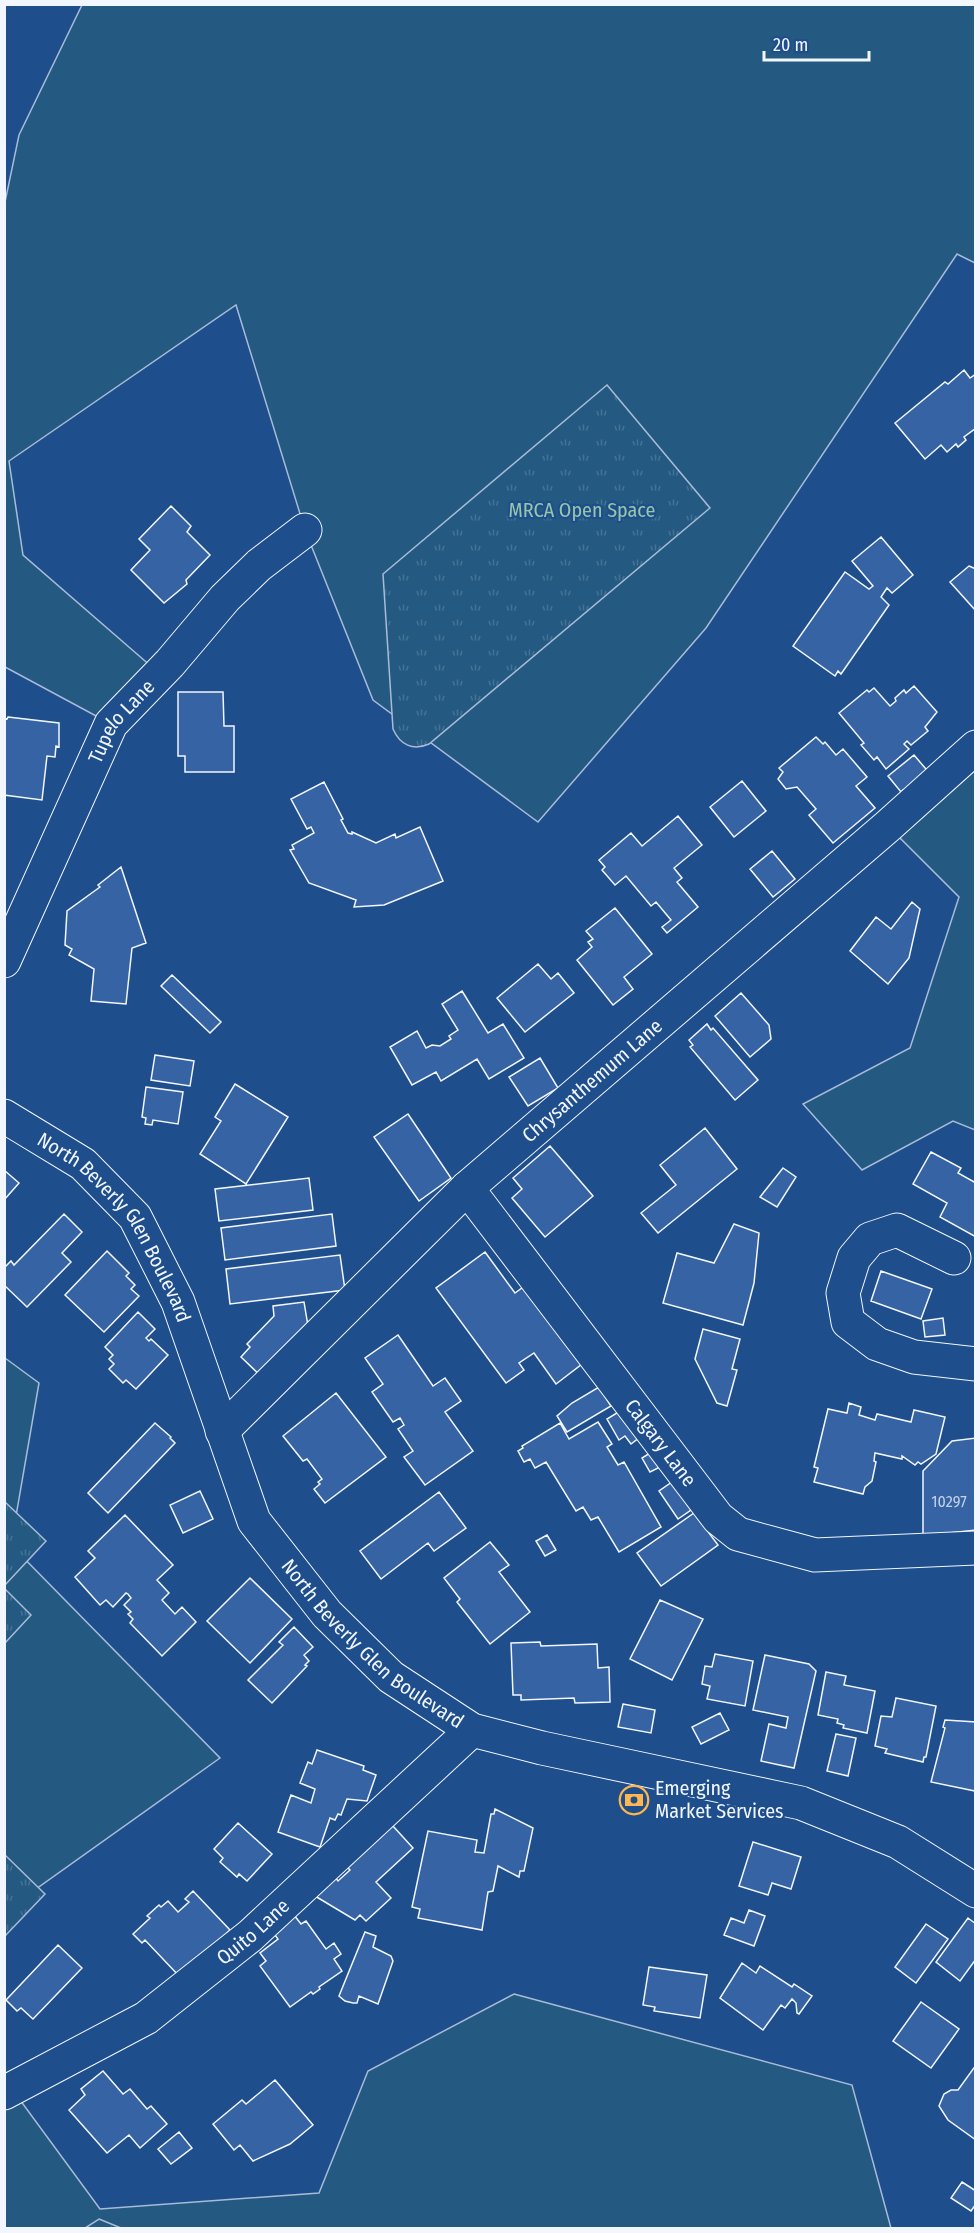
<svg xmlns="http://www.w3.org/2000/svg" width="980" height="2233" font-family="'Fira Sans Condensed',sans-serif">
<defs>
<pattern id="park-tufts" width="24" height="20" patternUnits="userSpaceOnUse" patternTransform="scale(1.5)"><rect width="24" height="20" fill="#245a82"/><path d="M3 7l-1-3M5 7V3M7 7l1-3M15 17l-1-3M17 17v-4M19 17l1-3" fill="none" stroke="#447295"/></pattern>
</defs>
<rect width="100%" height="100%" fill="#1f4e8c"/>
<!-- green -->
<path fill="#245a82" stroke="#a8bbd7" stroke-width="1.5" d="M82 5H975V263L957 254 706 628 538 822 373 700 305 530 236 305 9 461 23 555 160 674 111 724 5 667V202L19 135Z
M975 747V1130L953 1121 862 1170 803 1104 910 1048 959 897 888 826Z
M5 1358 39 1383 11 1545 220 1758 5 1911Z
M514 1994 852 2085 891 2228H5V2093L12 2089 100 2209 319 2193 368 2071Z"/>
<!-- park -->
<path fill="url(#park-tufts)" stroke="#a8bbd7" stroke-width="1.5" d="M607 385 710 508 429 744C413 751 400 745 393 729L383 574Z
M4 1501 46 1541 5 1585H4Z
M5 1589 31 1615 5 1643H4Z
M5 1855 45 1894 5 1936H4Z
M99 2219 121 2228H85Z"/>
<!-- building -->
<path fill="#3563a3" stroke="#f2f6ff" stroke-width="1.5" d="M964 370 970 378 976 374V428L964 437 966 440 958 447 956 444 947 452 941 445 925 459 895 423 945 382 948 384Z
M171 506 191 526 187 532 210 555 186 580 187 584 164 603 131 570 150 550 139 539Z
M881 537 913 575 892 593 887 588 881 597 889 605 841 674 838 671 835 676 793 646 845 572 869 589 873 586 852 561Z
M969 566 976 569V611L950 582Z
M914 686 937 712 925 727 928 731 911 745 907 741 904 744 909 749 886 769 877 757 874 760 861 745 864 743 839 713 867 690 869 692 874 688 890 706 896 701 895 698 904 690 906 693Z
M178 692H223L224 726H234V772H185V756H178Z
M8 717 59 723V747L56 746 55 757 47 756 42 800 4 795V718L7 719Z
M816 737 823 744 825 742 836 755 843 749 867 777 856 786 875 808 833 843 809 815 816 809 797 787 786 789 778 779 783 772 779 768Z
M914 755 931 775 908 795 903 790 901 792 888 776Z
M742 781 766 811 734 837 710 807Z
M324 782 343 819 341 820 348 833 352 834V832L376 843 395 834 396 838 420 827 443 881 384 905 354 907 356 900 309 883 290 850 294 849 292 845 314 833 311 827 307 829 291 799Z
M678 816 702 845 674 868 682 878 677 882 698 907 667 933 662 927 671 920 656 902 651 906 626 876 615 885 602 870 605 867 599 860 631 833 642 846Z
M772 851 795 879 773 897 750 869Z
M121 867 146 943 132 948 126 1004 91 1001 94 969 69 955 72 949 65 945 67 911 100 887 98 885Z
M912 902 920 909 909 958 888 984 850 951 876 917 891 929Z
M615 908 652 954 624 977 633 989 613 1005 577 960 592 947 588 942 593 939 586 931Z
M538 964 551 979 558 973 574 993 525 1032 497 998Z
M172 975 221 1022 210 1033 161 986Z
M462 991 488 1033 503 1024 524 1058 489 1079 477 1059 441 1081 436 1072 412 1085 390 1047 417 1031 426 1048 432 1045 440 1046 451 1039 449 1036 458 1030 442 1004Z
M741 993 769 1025 771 1039 750 1057 715 1016Z
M707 1024 711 1030 713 1028 758 1080 735 1100 690 1047 693 1045 689 1040Z
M155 1055 194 1061 190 1086 151 1080Z
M540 1058 558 1088 528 1106 509 1077Z
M235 1084 288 1117 246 1184 200 1154 221 1121 215 1117Z
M146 1087 183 1092 178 1124 153 1120 152 1125 145 1124 146 1118 142 1117Z
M408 1114 451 1178 419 1201 374 1137Z
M705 1128 737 1169 658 1233 641 1213 676 1185 660 1165Z
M550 1146 593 1196 545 1237 512 1198 522 1189 513 1178Z
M931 1152 961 1168 958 1173 976 1183V1237L940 1217 947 1203 913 1184Z
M783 1168 796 1177 777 1207 760 1197Z
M4 1170 19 1183 4 1200Z
M309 1178 313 1210 219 1221 215 1189Z
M64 1214 82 1232 62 1253 71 1262 27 1307 4 1285V1268L11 1261 14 1265Z
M332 1214 336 1246 225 1260 221 1228Z
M734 1224 759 1233 754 1283 743 1325 663 1303 677 1253 714 1263Z
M107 1251 129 1273 126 1276 135 1285 131 1289 139 1296 104 1332 65 1295Z
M485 1252 515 1293 526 1285 582 1364 556 1384 534 1353 519 1363 524 1370 506 1383 436 1288Z
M340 1255 345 1290 230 1304 226 1269Z
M881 1271 932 1289 921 1319 871 1301Z
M304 1302 309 1332 264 1379 241 1357 250 1347 247 1344 274 1316 273 1306Z
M138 1312 155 1329 146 1338 149 1341 151 1339 168 1355 136 1389 126 1380 123 1383 109 1369 114 1364 109 1359 113 1355 105 1347Z
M943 1318 945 1335 925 1337 923 1321Z
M703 1329 740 1339 732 1369 737 1370 727 1406 717 1403 695 1359Z
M398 1335 433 1386 445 1378 461 1401 445 1412 473 1451 425 1485 404 1457 413 1451 398 1429 404 1425 400 1418 393 1422 372 1392 383 1384 365 1358Z
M599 1387 611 1406 567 1432 557 1416 572 1403Z
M336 1393 386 1457 325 1503 314 1489 320 1484 318 1482 322 1479 307 1459 303 1461 283 1436Z
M849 1403 861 1407 859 1415 875 1420 877 1414 911 1422 914 1410 945 1417 936 1454 921 1464 918 1462 915 1465 902 1456V1459L875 1453 874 1461 876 1462 872 1481 865 1487 863 1494 814 1482 818 1468 814 1467 828 1409 847 1413Z
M620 1411 640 1437 631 1444 625 1436 619 1440 607 1419Z
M598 1422 612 1444 607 1447 618 1465 624 1462 661 1527 619 1552 598 1517 591 1520 583 1507 576 1511 546 1462 535 1468 530 1459 524 1462 518 1451 523 1448 522 1446 560 1423 569 1439Z
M155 1423 171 1437 170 1438 175 1443 108 1513 88 1493Z
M976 1438V1530L923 1536V1471L952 1441Z
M650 1453 660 1467 650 1472 642 1458Z
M672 1482 691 1510 678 1519 659 1491Z
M200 1491 213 1519 183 1533 170 1505Z
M439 1492 466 1528 434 1551 428 1543 381 1579 360 1551Z
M694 1513 718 1545 661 1586 637 1553Z
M125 1515 173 1565 157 1580 169 1593 162 1600 175 1614 182 1607 196 1622 162 1656 130 1623 133 1619 128 1614 131 1612 124 1605 131 1598 128 1594 126 1593 113 1607 106 1600 100 1605 75 1577 95 1558 88 1551Z
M547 1535 556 1550 545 1556 536 1541Z
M490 1542 509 1565 499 1572 530 1612 490 1644 457 1602 460 1599 444 1578Z
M250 1578 292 1619 250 1663 207 1621Z
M660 1600 703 1619 672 1680 630 1659Z
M294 1627 313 1647 304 1655 309 1661 305 1665 307 1666 272 1703 248 1680 283 1645 279 1642Z
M540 1642 541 1646 597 1644 598 1668 609 1667 610 1702 575 1703 574 1698 521 1700V1695H513L511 1643Z
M715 1654 753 1661 745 1706 707 1699 710 1686 702 1684 705 1666 712 1667Z
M765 1655 809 1664 816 1671 794 1768 761 1761 769 1724 786 1728 788 1717 753 1710Z
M826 1672 846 1676 844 1685 875 1691 867 1733 843 1728 844 1725 837 1723 838 1719 818 1715Z
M896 1698 936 1706 926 1757H924L923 1762 885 1753 887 1749 875 1746 881 1716 892 1717Z
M623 1704 655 1710 651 1733 618 1727Z
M720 1713 729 1730 701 1744 692 1727Z
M945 1720 976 1722 975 1791 931 1782 945 1728 943 1727Z
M836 1734 856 1738 848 1776 827 1771Z
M317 1750 364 1766 363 1770 376 1775 367 1801 347 1799 341 1815 338 1814 335 1820 330 1818 320 1847 278 1832 291 1795 311 1803 315 1789 300 1783 308 1762 312 1764Z
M495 1809 533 1828 524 1871H520L519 1877 498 1866 493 1891 488 1892 482 1930 418 1918 420 1909 412 1907 428 1831 477 1840 475 1852 484 1853 491 1814H494Z
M238 1823 272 1854 247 1881 239 1874 237 1877 220 1862 223 1858 214 1849Z
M392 1825 413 1848 376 1882 391 1898 366 1921 360 1915 355 1920 315 1896 335 1877 338 1881 350 1870 347 1867Z
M753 1842 801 1857 791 1889 772 1883 768 1895 739 1886Z
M193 1891 230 1930 180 1977 145 1940 142 1943 133 1934 150 1918 147 1916 159 1905 161 1907 168 1901 178 1912 189 1902 185 1899Z
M749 1910 765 1916 754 1946 724 1935 731 1918 744 1923Z
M294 1915 301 1924 306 1921 326 1949 334 1943 341 1954 334 1959 342 1971 319 1987 320 1989 313 1994 311 1992 290 2007 260 1966 266 1961 260 1953 278 1939 272 1931Z
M968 1918 976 1924V1959L960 1981 936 1962Z
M926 1924 948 1939 916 1983 895 1967Z
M365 1932 376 1936 373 1947 391 1956 393 1961 378 2004 359 1996 357 2003H353L345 2001 339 1996Z
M58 1945 82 1968 33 2019 21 2008 17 2011 6 2000Z
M742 1963 756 1973 760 1966 792 1987 794 1984 812 1996 799 2014 797 2013 796 2003 792 1999 785 2008 781 2005 763 2030 720 1998Z
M649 1967 707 1975 700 2018 654 2011 655 2007 643 2005Z
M921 2002 959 2029 931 2068 893 2041Z
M976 2065V2140L948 2120 939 2106 944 2094 951 2090H958Z
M103 2071 123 2094 130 2089 147 2109 151 2106 167 2124 140 2148 129 2135 107 2153 69 2110 85 2095 81 2089Z
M275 2080 313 2125 290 2144 253 2161 240 2145 234 2150 213 2124 242 2100 246 2104Z
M179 2132 192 2148 171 2164 158 2149Z
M962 2182 976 2191V2204L971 2211 951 2198Z"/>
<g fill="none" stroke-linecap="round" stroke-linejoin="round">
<!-- minor casing -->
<g stroke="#f2f6ff" stroke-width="35">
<g id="minor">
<path id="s1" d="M4 961 111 724 170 663 225 598 259 565 305 530"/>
<path id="s2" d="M467 1188 718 1518 738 1534 815 1555 976 1548"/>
<path d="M954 1258 897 1230 870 1239 854 1258 843 1293 848 1322 877 1344 914 1357 976 1364"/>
<path id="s3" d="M222 1431 467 1188 888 826 976 747"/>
<path id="s4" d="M4 2093 146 2018 250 1936 472 1730"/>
</g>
</g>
<!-- major casing -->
<g stroke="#f2f6ff" stroke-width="35">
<g id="major">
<path id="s5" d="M4 1116 83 1164 135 1217 178 1302 254 1521 327 1614 391 1677 472 1730 542 1748 801 1803 898 1842 976 1891"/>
</g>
</g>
<!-- minor -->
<use href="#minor" stroke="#1f4e8c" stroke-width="33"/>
<!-- major -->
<use href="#major" stroke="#1f4e8c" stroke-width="33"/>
</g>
<!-- icons -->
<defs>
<g id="bank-ring" transform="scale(1.5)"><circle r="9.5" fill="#1f4e8c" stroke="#ffb74d" stroke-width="1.5"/><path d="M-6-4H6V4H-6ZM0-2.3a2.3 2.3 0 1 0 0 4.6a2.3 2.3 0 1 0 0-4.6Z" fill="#ffb74d"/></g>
</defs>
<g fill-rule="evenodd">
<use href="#bank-ring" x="634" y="1800"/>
</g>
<g text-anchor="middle" stroke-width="4.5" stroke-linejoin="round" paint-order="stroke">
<!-- number labels -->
<g font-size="16" fill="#c3d1e8">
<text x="949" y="1507">10297</text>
</g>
<!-- park labels -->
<g font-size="20" fill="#97c8a6" stroke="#1f4e8c">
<text x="582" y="517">MRCA Open Space</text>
</g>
<!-- street labels -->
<g font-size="20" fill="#f2f6ff" stroke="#1f4e8c">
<text dy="7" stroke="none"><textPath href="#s1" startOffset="268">Tupelo Lane</textPath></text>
<text dy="7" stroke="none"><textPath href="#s3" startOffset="510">Chrysanthemum Lane</textPath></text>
<text dy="7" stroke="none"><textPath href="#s5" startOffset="162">North Beverly Glen Boulevard</textPath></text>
<text dy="7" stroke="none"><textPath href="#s2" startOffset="320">Calgary Lane</textPath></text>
<text dy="7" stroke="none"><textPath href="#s5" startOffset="666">North Beverly Glen Boulevard</textPath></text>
<text dy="7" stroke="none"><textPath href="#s4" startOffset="298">Quito Lane</textPath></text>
</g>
<!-- poi labels -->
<g font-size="20" fill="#f2f6ff" stroke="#1f4e8c" text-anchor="start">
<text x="655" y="1795">Emerging<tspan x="655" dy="23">Market Services</tspan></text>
</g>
</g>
<!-- border -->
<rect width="980" height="2233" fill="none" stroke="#f2f6ff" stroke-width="12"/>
<!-- scale -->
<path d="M764 51v9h105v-9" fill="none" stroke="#f2f6ff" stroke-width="3"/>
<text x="773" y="51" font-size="18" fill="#f2f6ff" stroke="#1f4e8c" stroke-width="4.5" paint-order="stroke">20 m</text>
</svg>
